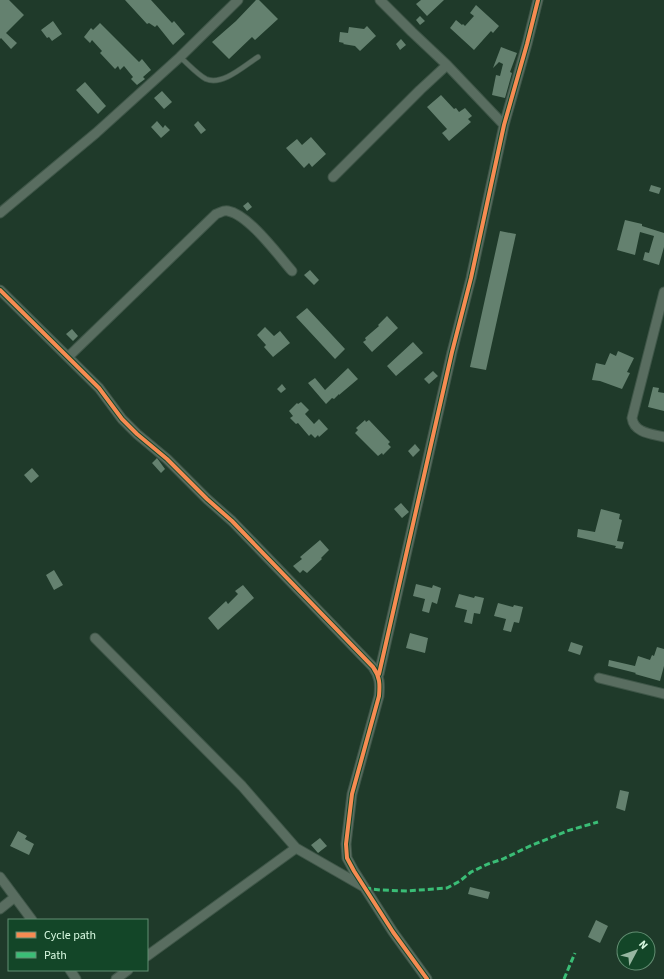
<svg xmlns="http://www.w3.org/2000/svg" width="664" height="979" font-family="'Source Sans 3',sans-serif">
<rect width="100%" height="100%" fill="#1f3a2a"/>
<!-- building -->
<path fill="#64816f" d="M0 0H9L24 15 6 33 17 43 11 49 1 38 0 39Z
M125 0H151L172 23 174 21 185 34 173 45 157 25 155 27 149 23 147 24Z
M256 0H259L278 19 255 40 252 37 229 59 212 42 236 21Z
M421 0H444L427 16 416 4Z
M476 5 499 26 493 33 491 31 474 50 450 28 456 20 462 25 463 24 465 26 474 16 470 13Z
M420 16 425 21 420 25 416 20Z
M53 21 62 34 52 41 49 37 47 38 41 30Z
M100 23 139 62 142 59 151 70 143 77 145 79 137 85 131 79 133 77 124 66 120 70 118 66 115 69 100 53 102 51 92 40 90 43 84 37 91 28 93 30Z
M367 26 376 36 360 51 355 46 343 44 344 43 339 42 340 32 348 33 349 27 364 29Z
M401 39 406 45 400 50 396 44Z
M501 47 517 53 510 72 512 73 505 98 492 95 496 75 500 76 503 64 499 62 493 68Z
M85 82 106 106 98 114 76 90Z
M162 91 172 102 164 109 154 98Z
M441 95 454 109 456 108 459 112 465 108 472 116 468 119 471 122 449 141 442 133 447 129 427 107Z
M157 121 163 128 165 125 170 130 161 138 151 127Z
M198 121 206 130 201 134 194 125Z
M311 137 326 154 312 167 309 163 304 168 286 148 297 139 302 145Z
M651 185 661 188 659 194 649 191Z
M248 202 252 207 247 211 243 206Z
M625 220 642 224V226L664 233V247L659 265 643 260 645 252 649 253 654 236 640 232 635 255 617 250Z
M500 231 516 234 486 370 470 367Z
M310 270 319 280 314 285 304 275Z
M307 308 345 349 335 359 296 317Z
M387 316 398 328 372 352 363 342 366 340 365 338 379 326 378 325Z
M265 327 274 336 280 331 290 343 273 357 264 347 266 345 257 335Z
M72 329 78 336 73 341 66 334Z
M413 342 423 353 396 376 387 366Z
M618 351 634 358 627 372 630 373 622 389 600 381 592 380 596 363 605 365 610 353 616 356Z
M348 368 358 379 339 395V394L334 399 332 398 326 404 308 383 315 378 325 390Z
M433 371 438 376 429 384 424 379Z
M282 384 286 389 281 393 277 389Z
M653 387 659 388 658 392 664 393V411L648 407Z
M301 402 309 410 305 414 314 424 319 419 328 429 319 437 318 435 315 438 311 434 309 436 298 423 296 424 290 418 293 416 289 411 297 403 298 404Z
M365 420 366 422 369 420 390 442 388 444 391 447 383 455 382 453 378 456 355 433 358 430 356 428Z
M415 444 420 450 413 457 408 451Z
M157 458 165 469 161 473 152 463Z
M32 468 39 476 31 483 24 475Z
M401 503 409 512 402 518 394 509Z
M601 509 620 514 619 519 622 520 617 541 624 542 622 549 615 548 616 546 577 537 578 529 595 532Z
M320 540 329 550 321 558 322 559 307 573 303 570 300 573 293 566 302 559 300 557Z
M54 570 63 585 54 590 46 575Z
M416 584 432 588 433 585 441 588 437 604 432 602 429 613 422 611 425 599 413 596Z
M243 585 254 598 218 630 208 618 226 601 228 604 238 594 235 591Z
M459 594 474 598 475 596 484 598 480 614 474 613 472 624 464 622 467 610 455 607Z
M498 603 513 607 514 605 523 607 519 623 514 622 511 632 503 630 506 619 494 616Z
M410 633 428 638 425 653 406 648Z
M571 642 583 646 580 655 568 651Z
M657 647 664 649V666L660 681 635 674 636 673 608 666 609 660 635 666 638 656 650 660 652 655 654 656Z
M620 790 629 792 625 811 616 808Z
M18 831 27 836 25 839 34 844 29 855 10 846Z
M320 838 327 846 318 853 311 845Z
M470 887 490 892 488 899 468 894Z
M596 920 608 926 600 943 588 937Z"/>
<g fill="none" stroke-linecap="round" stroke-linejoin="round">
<!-- service casing -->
<g stroke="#3f5648" stroke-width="6">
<path id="service" d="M180 57C187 63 198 75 206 79 223 86 245 65 258 57"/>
</g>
<!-- minor casing -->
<g stroke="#3f5648" stroke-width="11">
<path id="minor" d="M380 0 412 32 447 65 504 125
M333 177 420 90 447 65
M0 213 96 133 180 57 238 0
M0 290 99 388 122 419 137 434 167 459 207 499 232 521 373 667C380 677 380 684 379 696L352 794 346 844 347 858 354 871 393 932 427 979
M664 292 632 418C634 433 652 434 664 437
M68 357 216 214C220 213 223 210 228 211 249 215 278 255 292 271
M95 638 242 786 296 848 364 887
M379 674 452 352 471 278 504 125 527 44 538 0
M599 678 664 694
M0 877 32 920
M0 909 15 897
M147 956 296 848
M70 970 76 979
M116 979 128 970"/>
</g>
<!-- service -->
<use href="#service" stroke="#596d60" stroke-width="4.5"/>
<!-- minor -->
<use href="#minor" stroke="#596d60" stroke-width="9"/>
<!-- quiet -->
<path stroke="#3abd76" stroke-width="3" stroke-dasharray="6 3" stroke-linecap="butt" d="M365 888 380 890 407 891 447 888 460 881 471 872 488 864 503 859 530 846 567 831 598 822
M564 979 575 953"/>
<!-- cycleway casing -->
<g stroke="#134628" stroke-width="6">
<path id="cycleway" d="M0 290 99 388 122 419 137 434 167 459 207 499 232 521 373 667C380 677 380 684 379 696L352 794 346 844 347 858 354 871 393 932 427 979
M379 674 452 352 471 278 504 125 527 44 538 0"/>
</g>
<!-- cycleway -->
<use href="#cycleway" stroke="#f68b52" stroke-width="4"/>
</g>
<!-- legend -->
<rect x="8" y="919" width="140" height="52" fill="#134628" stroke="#628e72"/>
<rect x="16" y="932" width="20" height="6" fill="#f68b52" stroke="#628e72"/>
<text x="44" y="939" font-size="12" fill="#d8f9e1">Cycle path</text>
<rect x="16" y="952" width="20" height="6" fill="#3abd76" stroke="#628e72"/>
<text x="44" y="959" font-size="12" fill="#d8f9e1">Path</text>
<!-- north arrow -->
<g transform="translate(636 951) rotate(49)"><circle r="19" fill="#134628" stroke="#628e72"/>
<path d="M0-3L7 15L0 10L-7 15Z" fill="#97b6a1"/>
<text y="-6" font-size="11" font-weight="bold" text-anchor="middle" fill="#d8f9e1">N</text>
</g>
</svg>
